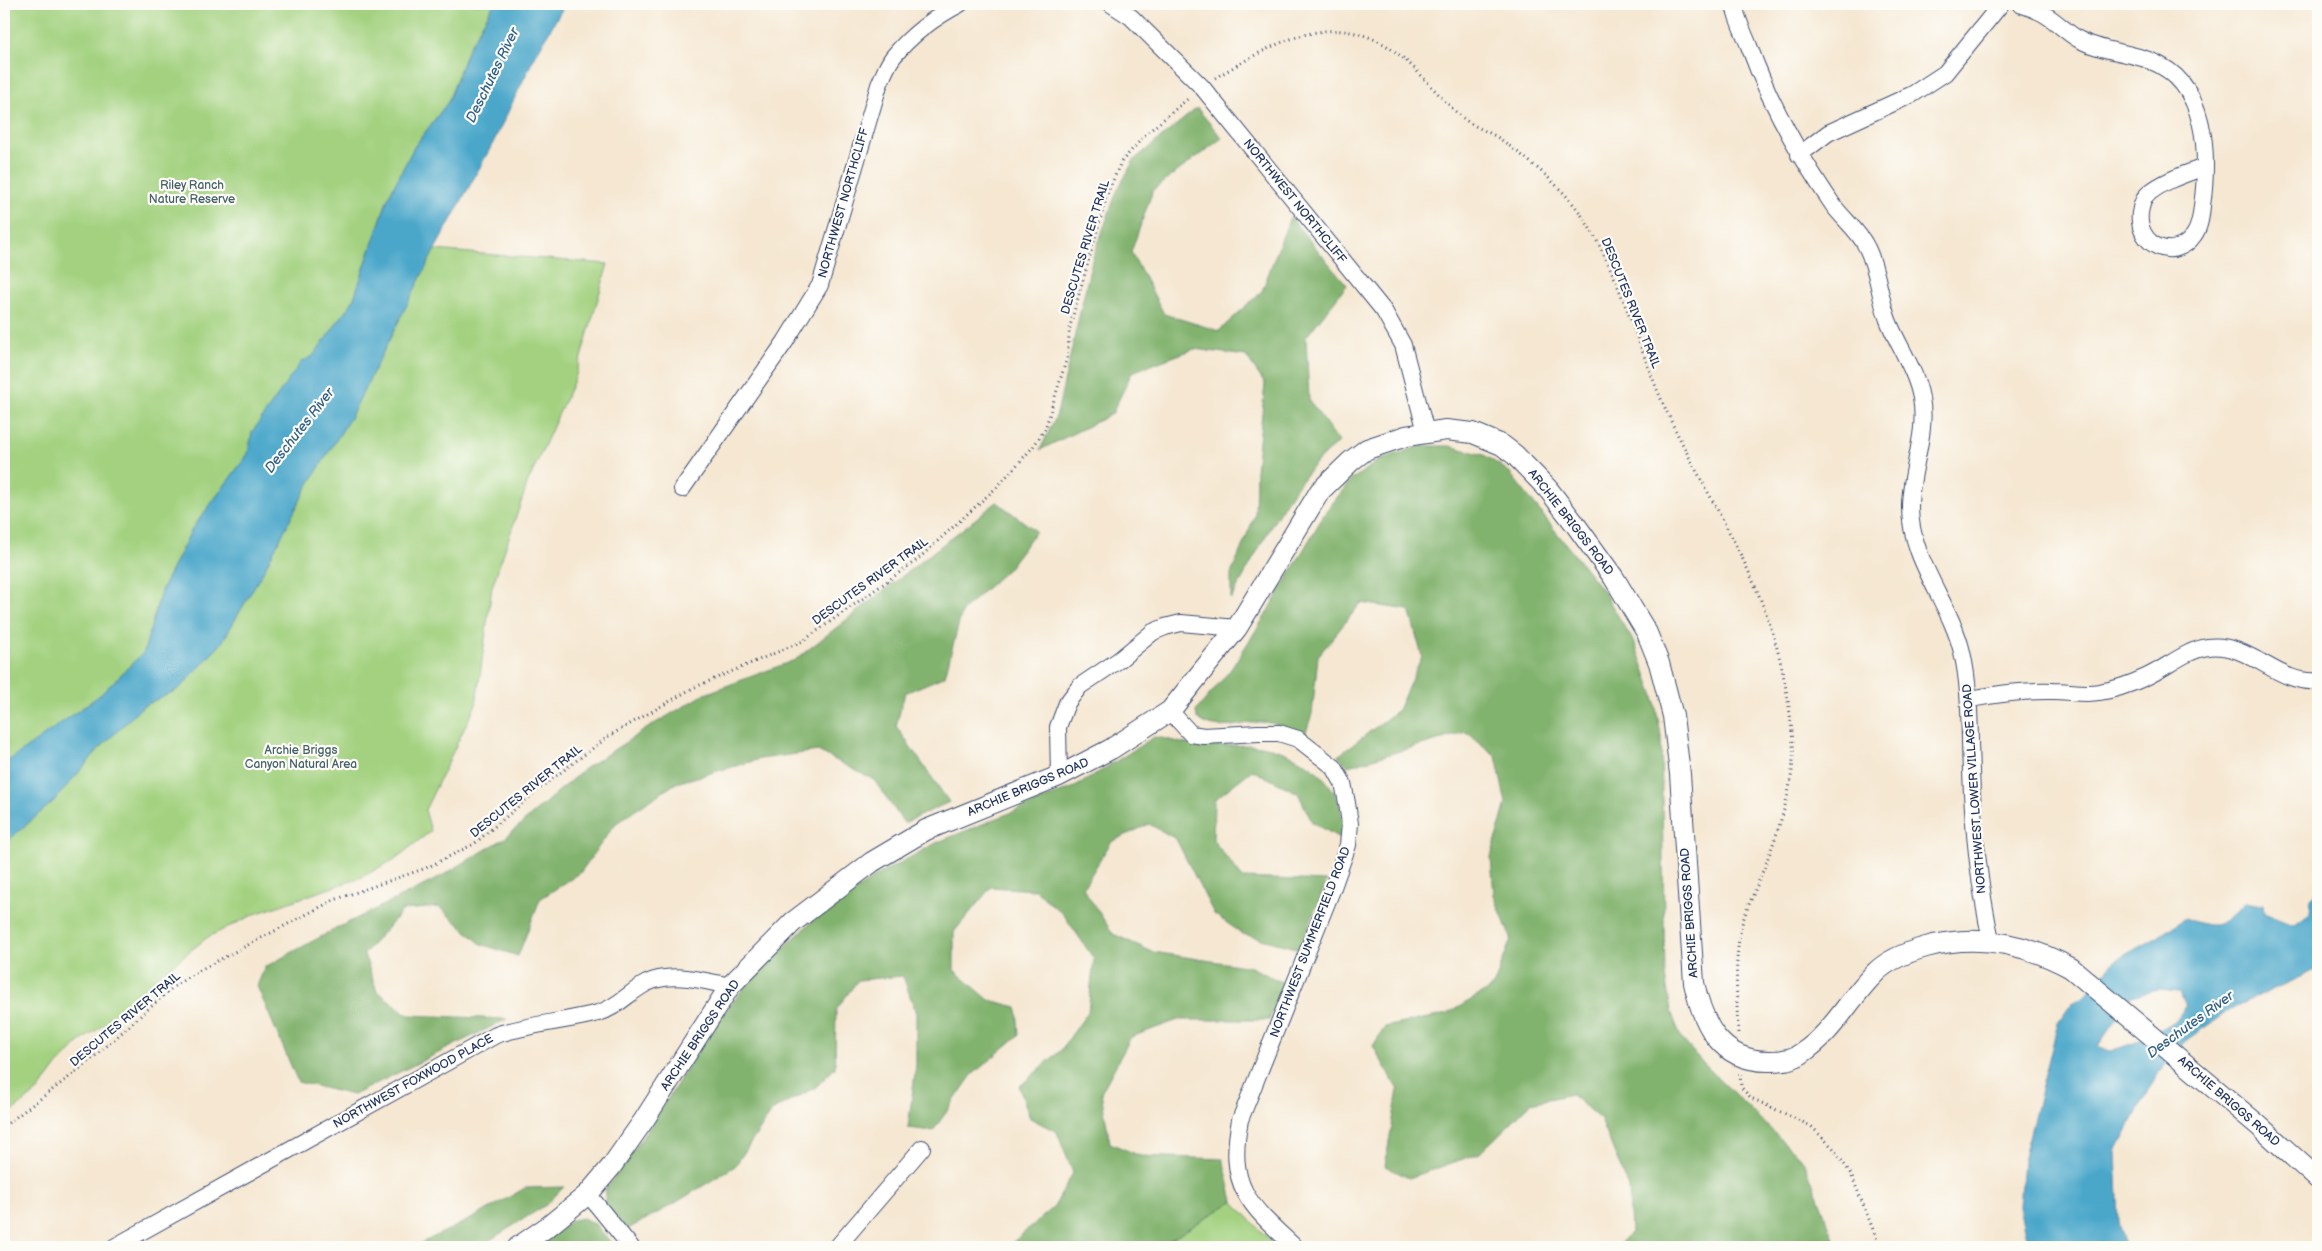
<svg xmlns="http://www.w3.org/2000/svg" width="2322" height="1251" font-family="'Balsamiq Sans',sans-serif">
<rect width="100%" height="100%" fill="#fdfcf7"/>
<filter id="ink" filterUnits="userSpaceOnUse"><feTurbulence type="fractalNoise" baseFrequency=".02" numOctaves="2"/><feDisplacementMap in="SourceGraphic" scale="10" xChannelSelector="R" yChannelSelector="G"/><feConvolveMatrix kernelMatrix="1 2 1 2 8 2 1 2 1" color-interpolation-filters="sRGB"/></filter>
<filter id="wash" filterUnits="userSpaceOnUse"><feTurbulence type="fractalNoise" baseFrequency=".0096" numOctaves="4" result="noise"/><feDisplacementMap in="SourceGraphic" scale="20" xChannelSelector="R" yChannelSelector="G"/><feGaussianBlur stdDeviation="1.12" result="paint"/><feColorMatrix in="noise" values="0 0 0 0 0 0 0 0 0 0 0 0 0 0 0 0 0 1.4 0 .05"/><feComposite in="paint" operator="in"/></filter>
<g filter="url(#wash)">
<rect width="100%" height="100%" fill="#f5e7d1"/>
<!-- green -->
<path fill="#a3d17f" stroke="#5f806e" d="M4 4H494L468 49 448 102 414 147 388 198 353 301 313 356 248 454 192 529 161 591 144 652 100 695 4 776Z
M434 250 608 264 575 378 528 482 492 587 476 704 425 810 431 831 395 859 362 877 255 914 208 937 159 975 105 1024 77 1044 56 1067 38 1091 4 1118V844L54 801 98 750 143 706 179 689 221 644 265 568 307 487 350 418Z
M1233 1201 1274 1245 1271 1247H1159Z"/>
<!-- forest -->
<path fill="#82b36e" stroke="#4e7166" d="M1197 108 1222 138 1153 190 1131 252 1164 314 1219 331 1262 291 1290 217 1347 285 1306 337 1309 400 1339 442C1291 478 1261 547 1231 599V574L1255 515 1256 471 1265 384 1246 356 1194 349 1132 372 1112 414 1040 450 1057 414 1092 260 1117 191 1134 160Z
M1421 446H1450L1484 455 1508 471 1603 591 1635 644 1654 696 1661 736 1665 976 1671 1011 1681 1038 1703 1063 1805 1163 1837 1247H1617L1631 1232 1629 1188 1601 1120 1571 1094 1531 1103 1480 1153 1409 1178 1385 1166 1398 1090 1373 1046 1385 1027 1447 1014 1493 987 1511 939 1494 895 1491 857 1506 803 1496 756 1466 732 1348 766 1338 756 1398 710 1422 656 1409 610 1361 603 1318 656 1312 714 1305 735C1292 729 1275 722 1260 722 1237 723 1217 734 1197 718L1196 711 1231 669 1264 618 1325 513 1350 481 1379 460Z
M997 502 1036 531 1008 569 962 611 945 676 905 693 896 726 949 802 904 823 874 780 818 751 760 759 676 783 615 824 580 873 540 899 518 956 481 944 439 907 403 910 364 954 377 991 408 1015 507 1019 353 1095 298 1082 257 986 265 967 335 929 435 880 505 838 584 769 654 724 705 694 795 660Z
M1154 737C1167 738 1179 743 1191 745 1214 749 1238 743 1261 746 1307 754 1351 788 1341 839L1312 822 1298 793 1252 770 1214 800 1213 840 1243 878 1327 881 1299 949 1243 934 1214 914 1176 839 1149 824 1111 842 1083 888 1113 934 1153 952 1251 967 1285 984 1269 1020H1178L1131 1037 1101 1093 1110 1143 1140 1156 1223 1159 1233 1201 1159 1247H1010L1012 1243 1054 1207 1073 1173 1057 1132 1030 1118 1019 1087 1061 1050 1088 1012 1094 959 1064 915 1035 890 991 887 954 932V970L989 1000 1017 1007 1019 1035 972 1075 933 1131 908 1128 916 1065V1013L903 976 858 980 836 1010 835 1068 816 1087 773 1110 735 1166 672 1205 626 1230C615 1218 601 1207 606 1189L653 1122 714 1026 750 980 811 922 876 876 938 842 1077 786Z
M564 1187 546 1205 479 1247H413L473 1218 525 1188Z
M583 1218 595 1224 615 1247H539L572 1220Z"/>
<!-- water -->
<path fill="#4ba7ca" stroke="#336b94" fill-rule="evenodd" d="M494 4H565L535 56 492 145 434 251 350 418 307 487 265 568 221 644 179 689 143 706 98 750 54 801 4 844V764L100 695 144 652 161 591 192 529 248 454 252 432 301 362 313 356 353 301 388 198 414 147 448 102 468 49Z
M2318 891V969L2234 1007 2185 1041 2156 1076 2116 1152 2119 1221 2124 1247H2028L2019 1207 2023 1161 2058 1023 2072 1003 2085 996 2114 961 2158 937 2185 918C2218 931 2221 926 2245 902L2263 905 2264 913 2294 925 2310 913 2311 898ZM2158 990 2180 992 2186 1006 2175 1021 2134 1043 2110 1051 2098 1046 2132 996Z"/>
</g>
<g filter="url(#ink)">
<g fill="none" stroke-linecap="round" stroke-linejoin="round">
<!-- minor casing -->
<g stroke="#3c4b6f" stroke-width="18">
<path id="minor" d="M1111 4 1131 17 1202 87 1384 311 1403 345 1426 432
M1734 4C1736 18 1744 33 1749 46 1770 104 1798 154 1833 205 1843 219 1860 232 1867 248 1878 270 1879 296 1888 320 1898 346 1916 370 1921 398 1928 434 1910 470 1910 507 1910 560 1950 602 1962 652 1971 691 1969 731 1971 771 1973 828 1979 885 1991 940
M2020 4C2028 7 2037 10 2044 14 2056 21 2066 32 2078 39 2100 51 2128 52 2151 61 2208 83 2209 155 2202 206 2201 216 2200 227 2194 235 2175 263 2136 246 2140 213 2141 206 2144 197 2149 193 2165 180 2186 174 2204 167
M1799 155 1828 133 1913 94 1945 73 2001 4
M682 489 785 342 820 285 879 85C883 76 887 65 893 57 911 35 935 17 960 4
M1970 699C1998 694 2024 690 2053 691 2068 691 2085 695 2099 692 2114 690 2133 683 2146 677 2166 668 2186 650 2208 647 2251 642 2277 685 2318 681
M1170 711 1191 734 1204 736 1258 733H1279L1298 739 1334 767 1343 783 1347 803 1350 824 1348 845 1332 890 1240 1120C1227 1187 1249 1205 1295 1247
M1059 776 1058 727 1067 703 1080 686 1119 660 1153 632 1165 627 1181 623 1237 628
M588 1194 631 1247
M114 1247 496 1035C530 1024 563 1022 598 1013 617 1008 629 992 647 983 673 971 704 981 730 986
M837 1247 922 1148"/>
</g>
<!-- tertiary casing -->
<g stroke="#3c4b6f" stroke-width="22">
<path id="tertiary" d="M518 1247 550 1225 588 1194 611 1167 644 1120 730 986 793 922 872 862 926 830 1059 776 1111 749 1170 711 1237 628 1320 491 1351 461 1367 449 1406 436 1446 430 1473 433 1502 445 1515 455 1548 489 1575 524 1614 578 1647 633 1659 663 1673 716 1680 774 1694 983C1703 1024 1720 1062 1770 1061 1781 1061 1793 1060 1802 1053 1833 1033 1850 997 1876 972 1889 959 1908 952 1926 947 1977 933 2025 943 2071 968L2258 1125 2318 1179"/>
</g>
<!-- path -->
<path stroke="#3c4b6f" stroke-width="3" stroke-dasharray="1 4" stroke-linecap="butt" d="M1215 78C1253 56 1298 27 1343 31 1401 37 1424 85 1463 118 1475 128 1491 132 1503 141 1529 160 1562 187 1580 213 1617 266 1636 342 1662 401 1695 477 1745 548 1771 628 1782 661 1791 710 1793 744 1796 783 1775 842 1760 878 1754 894 1745 911 1741 928 1734 962 1737 998 1738 1033
M1740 1074 1741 1087 1751 1098 1811 1126 1833 1148 1851 1174 1880 1247
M4 1126 84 1066 173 987 200 970 334 900 426 868 474 844 540 788 609 736 693 688 803 641 917 560 997 487 1033 447 1045 429 1067 358 1070 326 1108 192 1121 162 1146 134 1190 97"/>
<!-- minor -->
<use href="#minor" stroke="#fff" stroke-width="16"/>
<!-- tertiary -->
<use href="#tertiary" stroke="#fff" stroke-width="20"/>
</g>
</g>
<g text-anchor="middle" stroke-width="4.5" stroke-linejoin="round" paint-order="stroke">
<!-- park labels -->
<g font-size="12" fill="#446068" stroke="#fdfcf7">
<text x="192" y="189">Riley Ranch<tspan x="192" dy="14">Nature Reserve</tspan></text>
<text x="301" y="754">Archie Briggs<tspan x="301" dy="14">Canyon Natural Area</tspan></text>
</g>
<!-- street labels -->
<g font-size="12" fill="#1b2f5e" stroke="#fdfcf7">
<text transform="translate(1295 201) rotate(51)" y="4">NORTHWEST NORTHCLIFF</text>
<text transform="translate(843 203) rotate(-74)" y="4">NORTHWEST NORTHCLIFF</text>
<text transform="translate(1085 247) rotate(-73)" y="4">DESCUTES RIVER TRAIL</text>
<text transform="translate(1631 303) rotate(68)" y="4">DESCUTES RIVER TRAIL</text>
<text transform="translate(1571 522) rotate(52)" y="4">ARCHIE BRIGGS ROAD</text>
<text transform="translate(870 581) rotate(-36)" y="4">DESCUTES RIVER TRAIL</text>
<text transform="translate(1028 787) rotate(-23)" y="4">ARCHIE BRIGGS ROAD</text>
<text transform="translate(1974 789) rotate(-94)" y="4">NORTHWEST LOWER VILLAGE ROAD</text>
<text transform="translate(526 791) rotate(-39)" y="4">DESCUTES RIVER TRAIL</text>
<text transform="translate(1689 913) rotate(-94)" y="4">ARCHIE BRIGGS ROAD</text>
<text transform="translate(1310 942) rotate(-69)" y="4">NORTHWEST SUMMERFIELD ROAD</text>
<text transform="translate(125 1019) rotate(-40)" y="4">DESCUTES RIVER TRAIL</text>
<text transform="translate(700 1035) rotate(-56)" y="4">ARCHIE BRIGGS ROAD</text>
<text transform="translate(413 1081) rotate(-29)" y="4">NORTHWEST FOXWOOD PLACE</text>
<text transform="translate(2229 1101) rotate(41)" y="4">ARCHIE BRIGGS ROAD</text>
</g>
<!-- water labels -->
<g font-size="14" font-style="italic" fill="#2e5f89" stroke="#fdfcf7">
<text transform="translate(492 75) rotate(-64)" y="5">Deschutes River</text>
<text transform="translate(299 430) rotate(-52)" y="5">Deschutes River</text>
<text transform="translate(2190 1024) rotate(-36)" y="5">Deschutes River</text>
</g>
</g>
<!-- margin -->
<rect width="2322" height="1251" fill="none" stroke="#fdfcf7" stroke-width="20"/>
</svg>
